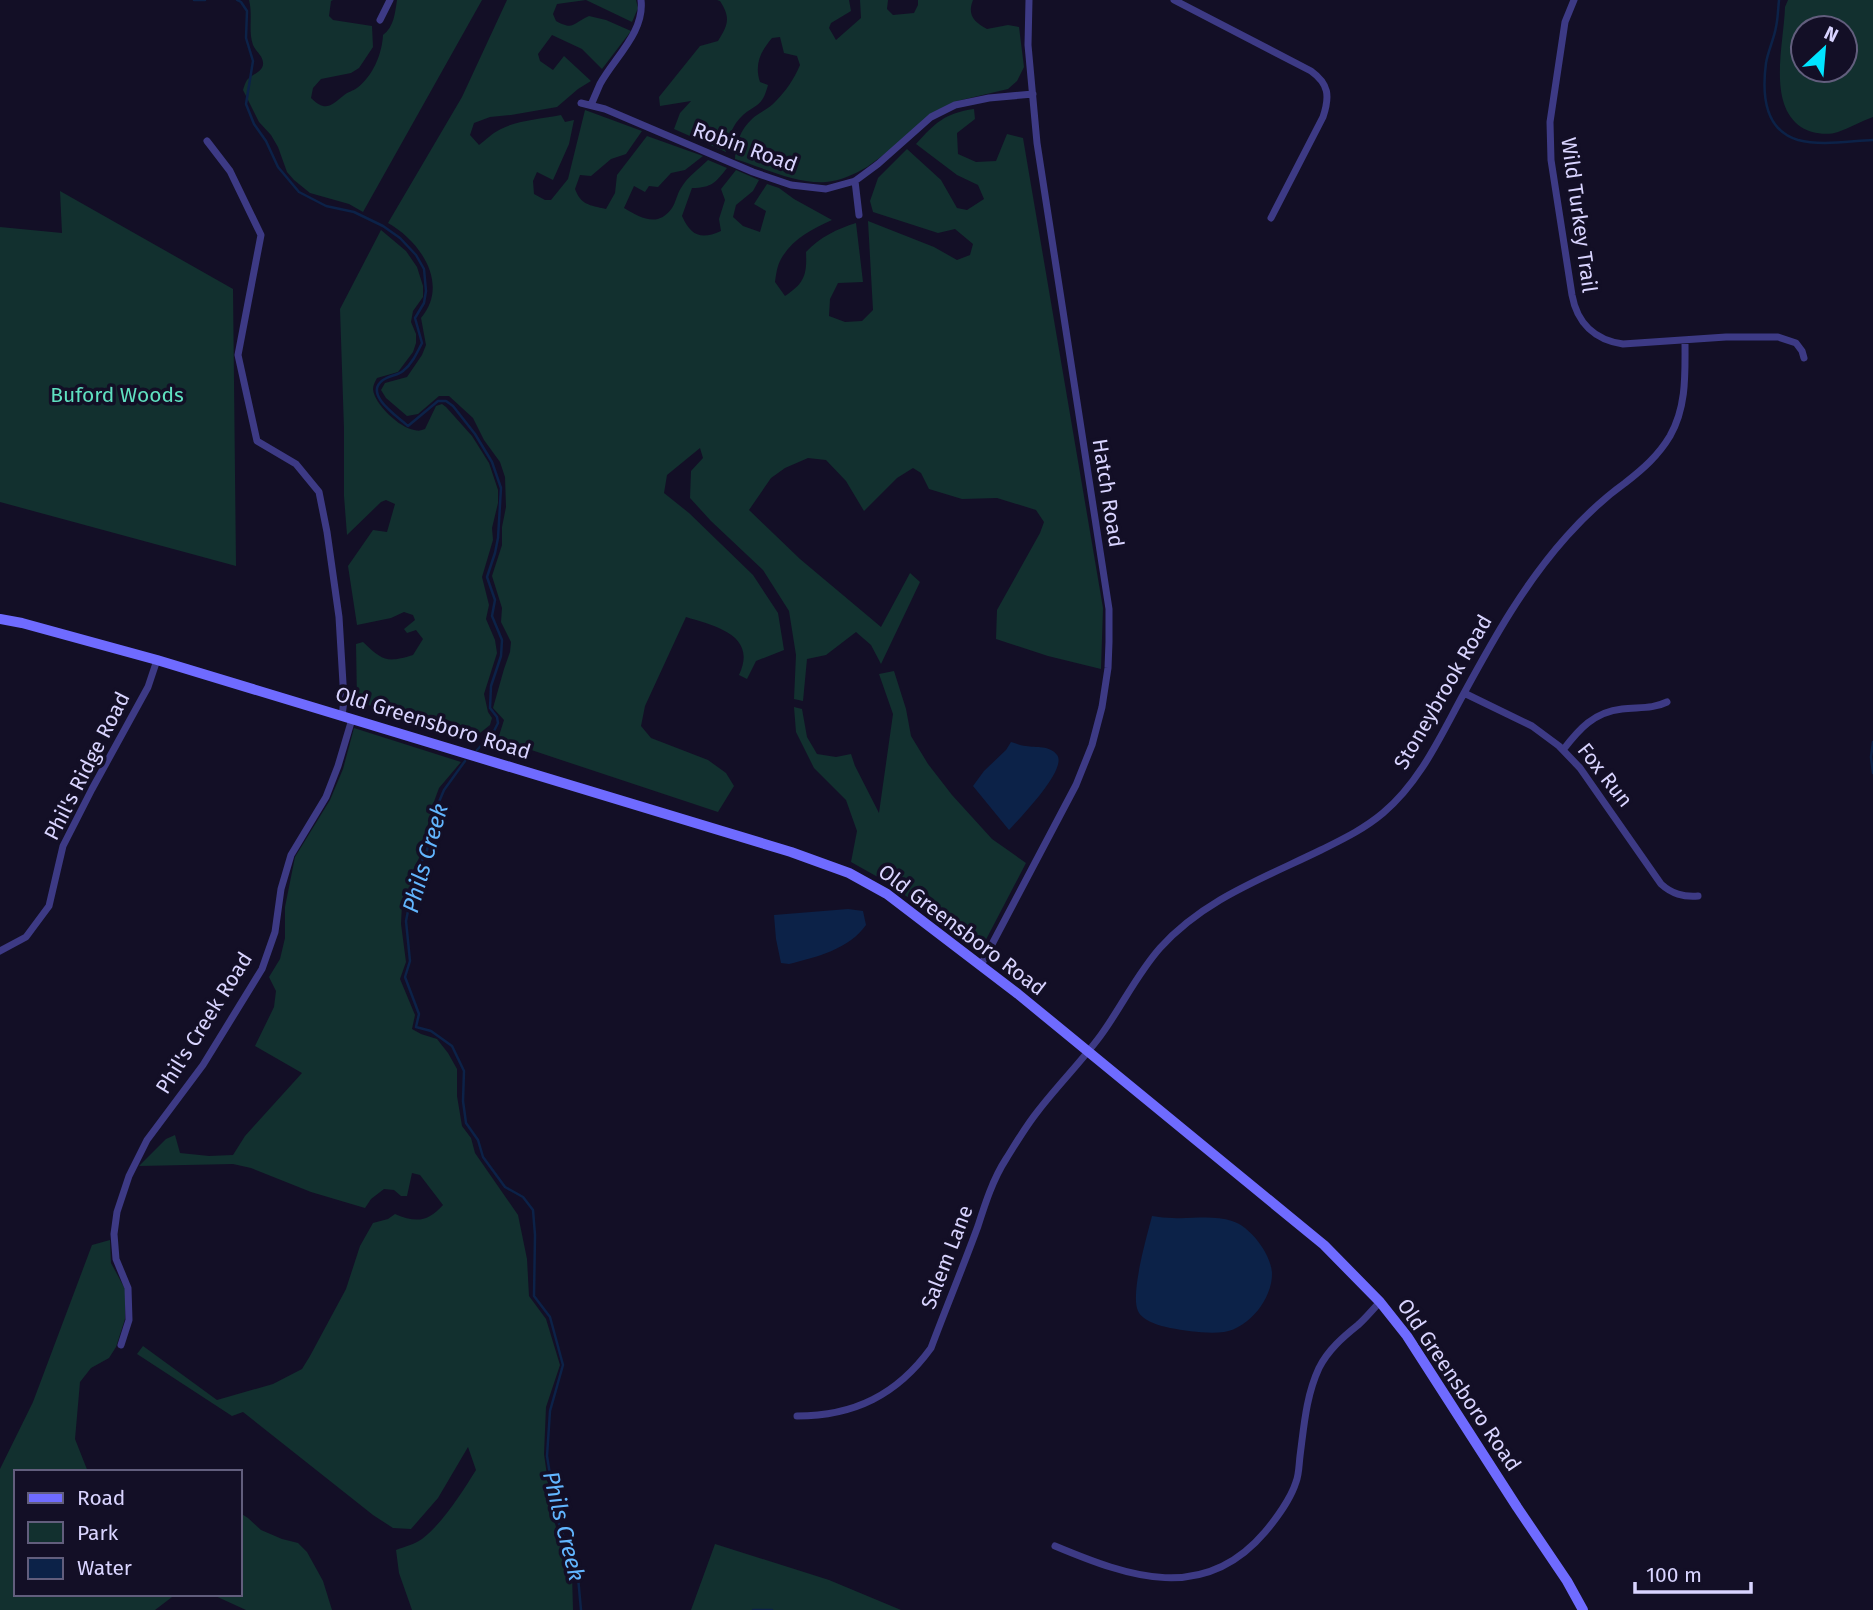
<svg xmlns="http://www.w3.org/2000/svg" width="1873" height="1610" font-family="'Fira Sans',sans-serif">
<rect width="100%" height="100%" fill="#130f26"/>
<!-- green -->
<path fill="#12302f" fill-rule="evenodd" d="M249 0H333L331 1 329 16 333 20 372 26 373 47 359 68 351 73 321 79 313 88 311 98C325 112 331 106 343 96 347 92 353 91 357 88 373 76 382 54 383 35 394 27 395 13 397 0H482L363 212 349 204 310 193 294 180 287 172 278 147 271 135 259 122 243 90C244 87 245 83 247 80 252 74 261 73 263 65 264 56 256 52 253 45 248 31 253 15 249 0Z
M507 0H636L638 8 632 22 586 0 557 4 553 14 556 21C574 31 573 23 589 16L606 20 631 31 602 69 582 49 552 35 538 54 540 61 553 70 564 56 591 81 578 89 557 107 511 115 490 117 474 123 470 135 479 145C486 140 492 133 501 129 518 120 542 119 561 115L565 122 574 120 569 144 553 180 537 172 533 181 534 194 545 200H551L568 179 585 110 642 131 626 154 611 159 591 176 580 175 575 189C581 205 589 205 606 209L615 193 617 175 647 136 703 156 685 170 671 173 658 187 649 186 645 192 634 186 624 208C641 218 658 228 672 208 676 202 677 194 681 188 688 176 699 169 708 160L727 168C716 182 712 188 692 188L682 216C691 236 701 240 721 231L719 219 725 200 721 189 736 170 759 180 753 191 736 205 733 217 743 226 760 232 766 211 754 204 767 184 779 188 794 199 832 220C812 229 792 239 781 259 777 266 776 275 775 282L785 296C805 283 807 274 806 252 820 237 837 229 856 223L863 282 838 283 830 299 829 316 845 322 862 321 873 310 868 221 934 247 957 260 970 255 973 244 955 229 938 233 873 212 870 201 878 178 907 149 941 180 957 208 967 210 984 199 978 185 957 175 916 144C935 123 945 113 974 109L975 119 957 133 958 154 976 162 996 161 1007 134 1023 138 1103 608 1101 669 1048 656 996 639 997 610 1040 533 1044 522 1036 510 997 498 962 499 929 489 921 473 913 468 897 478 864 511 846 481 826 460 808 458 785 468 771 478 749 510 800 559 881 627 910 573 920 582 881 664 871 645 856 632 826 655 807 659 803 701 794 699 796 655 789 611 763 570 711 521 690 498 691 471 703 458 700 448 667 475 664 493 689 513 753 575 778 613 784 650 756 661 747 679 739 675C758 635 715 626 686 617L645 706 641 726 651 738 708 760 726 773 734 786 718 812 498 739 504 720 493 708 504 669 510 652 511 642 501 622 502 608 492 576 502 545V527L506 507 505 477 500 462 484 440 473 418 449 396H439L418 414 407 416 386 398 381 390 385 383 407 377 422 355 426 345 421 318C450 284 420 241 388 223L462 97Z
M717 0H849L851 11 831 23 829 28 836 40 861 18 860 0H888L887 9 893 15 914 13 918 5V0H973C967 15 974 22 987 29L1008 25 1019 27 1024 67 1017 81 1008 89 957 101 867 167C855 174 840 181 826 182 796 184 764 168 735 159 735 144 741 129 752 119 759 112 769 109 775 102 786 91 794 79 800 65L797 56 784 53 780 37 772 38C761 51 754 64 760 82L768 85C762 107 758 103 743 115 732 125 728 138 726 152L674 129 680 113 691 101 660 106 659 97 700 46 718 41C728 25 731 18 720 1Z
M1788 0H1873V117C1861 121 1850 128 1838 132 1826 136 1810 133 1801 127 1767 104 1784 43 1785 7ZM1803 28H1845V70H1803Z
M60 191 233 289 236 566 0 502V227L62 233Z
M381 230 406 251 417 267 423 286V297L413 311 411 322 416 334V343L413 352 398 372 377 378C375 382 373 385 373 389 374 404 400 428 414 430 419 431 419 431 425 429L436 406 442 404 446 407 472 436 489 463 498 490V503L492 528 493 540 482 577 489 605 486 619 495 640 497 653 484 694 488 712 492 718 490 725 480 733 440 717 421 723 357 701 356 644 363 642C383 661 387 663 413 655L423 639 416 630 407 633 404 629 415 620 413 615 404 612 391 618 357 625 348 566 373 530 387 532 395 504 386 500 381 502 347 535 344 496V429L340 309Z
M894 671 906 709 911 736 928 764 952 795 992 839 1026 863 979 953 892 885 851 862 857 831 846 800 814 768 796 732 794 707 802 709 807 737 817 754 836 757 851 754 855 766 879 813 893 714 879 674Z
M354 728 461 762 439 788 432 807V814L427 827 424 848 411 874 410 890 402 904 401 924 406 962 400 979 415 1015 412 1029 421 1034 437 1039 448 1053 457 1069V1096L462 1126 471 1138 475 1153 518 1215 527 1259 529 1296 546 1319 560 1365 546 1407 544 1454 553 1518 572 1574 573 1610H412L399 1573 396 1550C404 1547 415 1544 422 1539 442 1524 463 1491 476 1470L468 1447 438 1498 411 1529 393 1528 373 1515 243 1412 232 1416 137 1354 143 1346 217 1400 273 1384 302 1369 310 1356 346 1289 360 1246 373 1223 388 1219 395 1214C416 1223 428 1222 443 1205L420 1175 412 1173 407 1196H401L394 1190 384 1189 371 1199 365 1208 311 1192 251 1168 233 1164 139 1166 166 1139 175 1135 180 1153 209 1156 233 1155 245 1136 302 1073 255 1046 274 1007 276 991 269 977 280 959 285 938V907L295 857 330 800 343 769Z
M110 1240 111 1263 125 1289V1319L116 1347 109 1358 91 1368 80 1382 75 1439 88 1472H16V1594H176L155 1610H0V1469L33 1402 92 1245Z
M240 1513 248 1518 261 1530 282 1539 298 1543 307 1552 323 1581 332 1610H246L211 1594H240Z
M715 1544 829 1580 901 1610H691Z"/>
<!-- water -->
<path fill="#0c2248" d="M1011 742C1016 743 1021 746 1026 746 1036 748 1050 745 1057 755 1068 769 1019 819 1009 830L973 786 984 771 1006 750Z
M848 909 863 911 866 925C849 949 817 957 789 964L781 963 776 939 774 915Z
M1152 1216C1159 1217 1166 1218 1173 1218 1192 1219 1214 1215 1232 1221 1250 1226 1272 1255 1272 1274 1272 1299 1249 1328 1224 1332 1207 1334 1187 1331 1170 1328 1161 1326 1142 1321 1138 1311 1130 1294 1147 1236 1152 1216Z"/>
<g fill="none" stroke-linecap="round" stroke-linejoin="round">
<!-- stream -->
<path stroke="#0c2248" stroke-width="2.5" d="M194 0H205
M237 0 241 2 247 11 246 38 253 61 246 104 254 124 266 141 278 167 299 192 326 206 354 212 383 226 400 238 416 255 424 269 426 291 424 303 415 318 422 343C417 353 412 364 403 371 397 376 390 375 383 380 363 394 397 416 408 426L438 401H446L453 406 475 434 492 462 501 488 498 538 495 553 487 577 495 600 492 616 502 640 501 656 491 686 490 708 497 717 498 723 493 733 477 750
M1779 0C1778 9 1778 18 1776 27 1774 39 1768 51 1766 63 1762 93 1764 130 1798 140 1821 146 1849 141 1873 140
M1873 742 1871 757 1873 773
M465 761 444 790 436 809 427 850 415 876 414 891 409 906 406 921 410 961 405 977 419 1014 416 1027 431 1031 452 1046 464 1071 463 1101 466 1123 478 1140 483 1157 505 1187 523 1197 533 1210 535 1235 534 1296 550 1317 563 1365 550 1411 547 1456 557 1518 578 1577 581 1610
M753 1610H772"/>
<!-- street -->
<path stroke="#3d3a85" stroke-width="7" d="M1174 0 1311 71C1329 84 1330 96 1323 117L1271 218
M1574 0 1565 22 1550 122 1551 160 1572 295C1577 323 1595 340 1623 344L1726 337H1778L1796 343 1802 351 1804 358
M380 20 390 0
M581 103 605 109 753 172 791 185 826 189 855 181 878 164 931 117 955 105 989 98 1033 94
M591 105C594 98 597 91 600 84 614 58 645 32 641 0
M207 141 230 171 261 235 238 355 257 441 296 464 319 492 327 532 339 617 344 700 342 716
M855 181 859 215
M1464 693 1532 726 1559 746 1580 768 1661 884C1672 894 1683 897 1698 896
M1563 750C1579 729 1594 712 1622 709 1638 707 1653 709 1667 702
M0 951 26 937 49 906 63 846 92 789 148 687 157 660
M981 965 1076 785 1092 745 1102 707 1108 668 1109 642V609L1037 143 1028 45 1029 0
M121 1345 129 1320 128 1288 116 1259 114 1234 117 1212 129 1176 147 1140 203 1065 262 969 275 932 281 889 291 855 326 797 338 766 352 719
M797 1416C854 1416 897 1395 931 1348 946 1308 963 1267 978 1226 985 1204 993 1179 1006 1159 1016 1143 1026 1126 1038 1111 1058 1085 1082 1061 1101 1035 1122 1006 1137 974 1160 948 1204 899 1264 878 1321 850 1343 839 1364 829 1383 813 1420 782 1440 737 1463 695 1494 638 1524 584 1567 536 1584 517 1604 498 1625 483 1643 469 1658 456 1670 436 1687 406 1685 373 1685 340
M1055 1546C1129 1577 1204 1604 1265 1532 1276 1519 1291 1498 1296 1482 1299 1475 1299 1464 1300 1456 1304 1426 1306 1396 1319 1368 1328 1350 1343 1337 1358 1325 1366 1318 1373 1309 1380 1302"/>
<!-- secondary -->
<path stroke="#6f6bff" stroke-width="10" d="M0 619 22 623 157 660 791 852 849 873 887 894 1018 994 1324 1245 1380 1302 1407 1336 1517 1507 1567 1581 1583 1610"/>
</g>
<g text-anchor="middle" stroke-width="7" stroke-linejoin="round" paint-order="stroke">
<!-- street labels -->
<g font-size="21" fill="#d9d4ff" stroke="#130f26">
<text transform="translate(745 147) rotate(20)" y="7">Robin Road</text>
<text transform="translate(1579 215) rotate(82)" y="7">Wild Turkey Trail</text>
<text transform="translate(1108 493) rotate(81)" y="7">Hatch Road</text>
<text transform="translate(1443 692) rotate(-60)" y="7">Stoneybrook Road</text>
<text transform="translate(433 723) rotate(17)" y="7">Old Greensboro Road</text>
<text transform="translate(87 766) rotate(-63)" y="7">Phil's Ridge Road</text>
<text transform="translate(1605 775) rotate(52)" y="7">Fox Run</text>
<text transform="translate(962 930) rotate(37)" y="7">Old Greensboro Road</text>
<text transform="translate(204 1023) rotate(-58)" y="7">Phil's Creek Road</text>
<text transform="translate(947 1257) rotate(-69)" y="7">Salem Lane</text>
<text transform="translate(1459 1385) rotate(56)" y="7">Old Greensboro Road</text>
</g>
<!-- park labels -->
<g font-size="21" fill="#5fe0c0" stroke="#130f26">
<text x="117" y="402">Buford Woods</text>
</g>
<!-- water labels -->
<g font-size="23" font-style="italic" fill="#62b6ff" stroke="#130f26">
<text transform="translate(425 858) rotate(-74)" y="8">Phils Creek</text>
<text transform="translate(564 1526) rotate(76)" y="8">Phils Creek</text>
</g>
</g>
<!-- legend -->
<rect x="14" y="1470" width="228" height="126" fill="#130f26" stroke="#625e7d" stroke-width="2"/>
<rect x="28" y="1493" width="35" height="10" fill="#6f6bff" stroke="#625e7d" stroke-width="2"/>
<text x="77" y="1505" font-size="21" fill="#d9d4ff">Road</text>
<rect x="28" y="1522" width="35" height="21" fill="#12302f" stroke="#625e7d" stroke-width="2"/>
<text x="77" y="1540" font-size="21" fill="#d9d4ff">Park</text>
<rect x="28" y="1558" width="35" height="21" fill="#0c2248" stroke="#625e7d" stroke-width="2"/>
<text x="77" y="1575" font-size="21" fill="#d9d4ff">Water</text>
<!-- north arrow -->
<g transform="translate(1824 49) rotate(26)"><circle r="33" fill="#130f26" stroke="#625e7d" stroke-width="2"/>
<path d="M0-5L12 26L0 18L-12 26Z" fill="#00e5ff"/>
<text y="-10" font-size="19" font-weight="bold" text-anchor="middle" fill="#d9d4ff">N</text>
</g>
<!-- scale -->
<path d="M1635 1582v10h116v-10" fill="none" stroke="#d9d4ff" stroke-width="3.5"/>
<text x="1646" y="1582" font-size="21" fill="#d9d4ff" stroke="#130f26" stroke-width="5" paint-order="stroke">100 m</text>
</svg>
